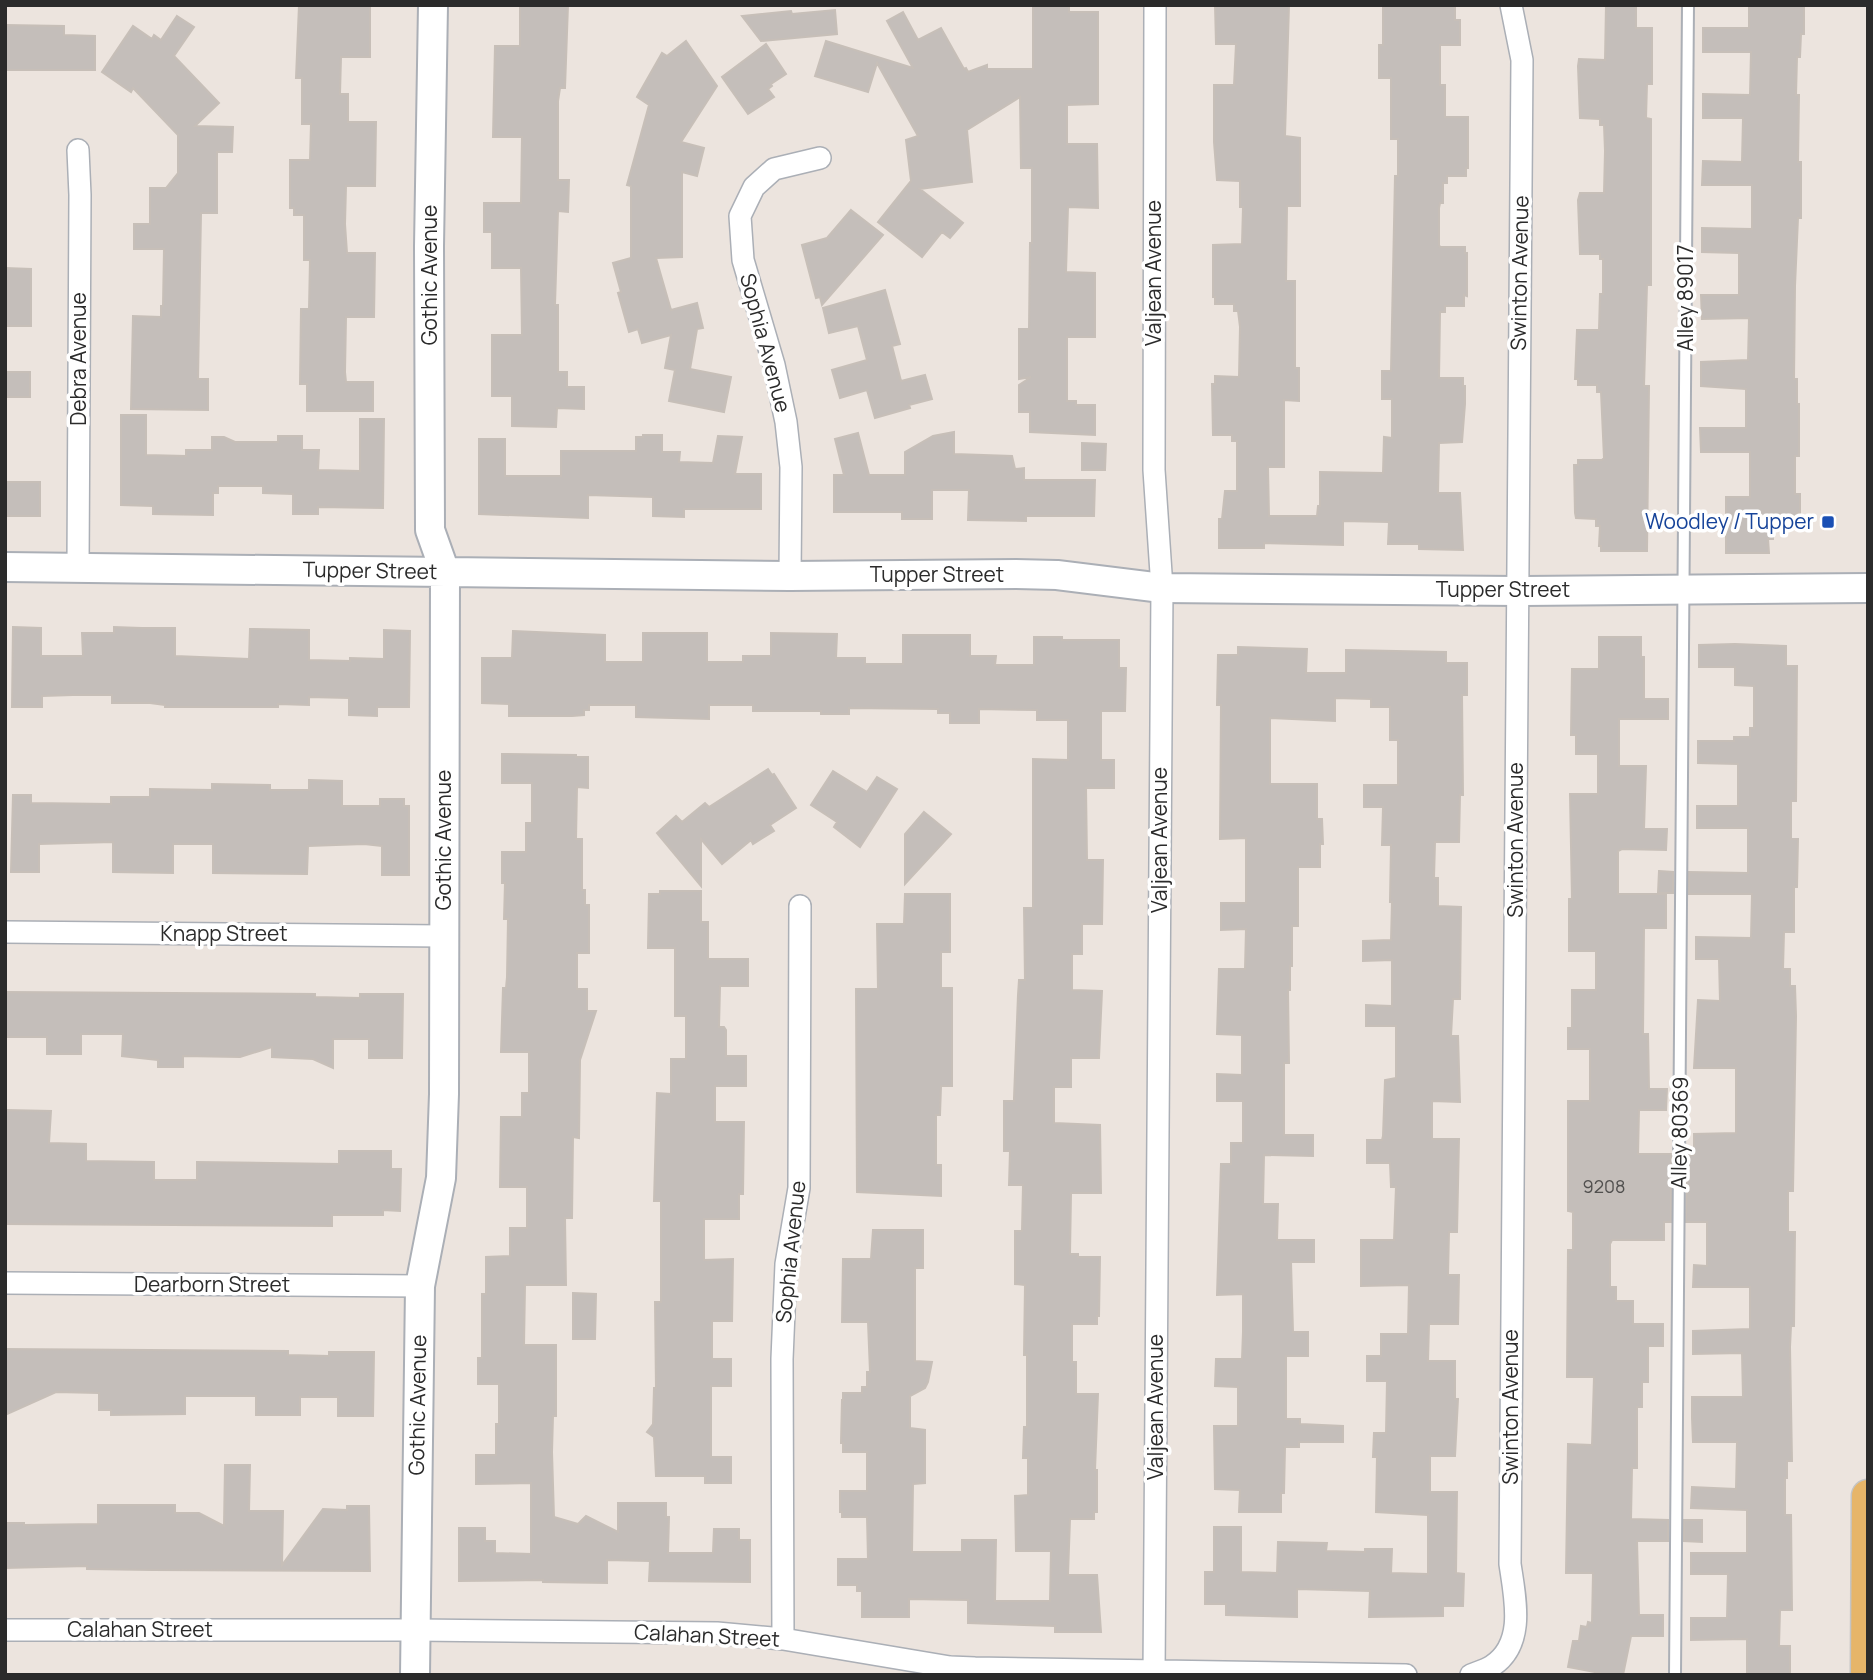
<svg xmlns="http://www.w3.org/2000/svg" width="1873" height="1680" font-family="Manrope,sans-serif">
<rect width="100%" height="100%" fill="#ece4de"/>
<!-- building -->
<path fill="#c4beba" stroke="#c7bfb8" stroke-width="2" d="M299 5H370V57H341L340 94H348V122H376L375 186H346L345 224 347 253H375L374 317H346L345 372 346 382H373V411H307V384H300L301 309H309L310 260H304V215H294V208H290V160H310L311 124H302V78H296Z
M520 5H568L565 88H560L558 101V180H569L568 212 558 211 555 305H558V372H567V387H584V409L557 408 556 427 512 426V396H492V335H522L521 268H492V232H484V203H521L522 137H493L495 46H520Z
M1033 5H1069V12H1098V104L1067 105V144H1097L1098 208 1068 207 1066 272 1095 273V337H1067V401H1076V405H1095V435L1030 432V412H1019V385L1031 377 1019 379V329H1029L1030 243H1032V168H1021L1020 97 967 130 972 182 920 189 963 223 950 238 942 232 922 257 878 222 911 181 906 140 918 136 877 63 868 92 815 76 826 41 913 68 887 21 903 12 918 40 941 28 964 69 966 68 968 72 987 65V69H1033Z
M1215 5H1289L1285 136 1300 138V206H1287L1286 281H1295V368H1299V401L1284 400V467H1268L1269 516H1317L1318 506H1320V472L1383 473 1384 437 1392 438V399H1382V371H1391L1395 176H1398V139H1391V78H1379V45H1383V5H1455V20H1460V45H1440V85H1445V117H1468V168H1466V176H1447V183H1443V203H1440L1439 208V245L1440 247H1465V253H1467V296L1464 295V306H1445V312H1440L1439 378H1463V386H1465V404L1462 442 1439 443 1438 493H1460L1463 550 1419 549V544H1388L1389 522 1343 521V545L1264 543V548H1219V519H1222L1225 491H1237V441H1232V435H1213L1212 384H1215V376L1239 377 1240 327 1238 311H1234V304H1215V297H1213V245L1242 244 1243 207H1240V181L1217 180 1214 142V85H1234L1236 44H1216Z
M1606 5H1636V28H1652V84H1647L1646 118 1651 119V285H1647L1644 386H1649L1647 551H1601V546H1599L1600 526H1596V519L1576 518 1575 513 1574 465H1578V460H1602L1604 458 1601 392H1597V385H1578V379H1575L1577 330H1599L1600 294H1603V259H1600V254H1580L1578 200 1580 193H1604L1605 151 1604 125H1600V119L1580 118 1578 66 1579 59 1605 60Z
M1749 5H1804V34H1801L1800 57H1797L1796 95H1799L1798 162H1801V218H1798L1795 286 1794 379H1797V404H1799V456H1795V494H1800V513H1797L1798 520H1773V539H1768L1769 553H1726V497H1750V452H1701L1700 428H1746V389L1701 386V362L1748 360 1749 318 1702 319 1701 295H1739V253L1702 252V228L1752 229V185H1702L1703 161 1742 162 1743 118H1703V94L1750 95 1751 52H1703V28H1749Z
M835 10 837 34 761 41 742 16 791 11 792 14Z
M177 16 194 27 174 56 219 103 195 126 233 127 232 152H217V213H201L198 379H208V410L131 409 133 316 161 317V306H163L164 249H134V224H150V188H166L178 173V135L133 88 131 92 102 72 133 26 152 39 154 35 161 40Z
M5 25 64 26V35L95 36V70H5Z
M686 41 717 86 681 142 704 148 697 176 682 172V257L656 258 671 310 697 303 703 328 697 329 690 369 731 377 724 412 669 401 675 370 665 368 671 335 642 343 638 329 629 332 618 293 621 292 613 263 631 258V186L627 185 649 105 637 97 662 53 667 56Z
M766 44 786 74 771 84 772 86 768 89 774 97 748 114 722 77Z
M851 210 883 235 822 305 820 297 816 298 802 245 827 238Z
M5 268 31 269V326H5Z
M885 290 900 344 892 346 901 381 925 375 932 399 909 405 910 408 875 418 867 390 840 398 832 370 867 360 858 326 829 333 823 308Z
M5 372H30V397H5Z
M121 415H146V455L186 456V450H212V437H224L235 442H278V436H302V450H319L318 470 360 471V419H384L383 508 318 507V514H293V494L263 493V486H218V493H213V515L153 514V506L121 505Z
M954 432V454L1012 456 1015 469 1024 468V480H1095L1094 516H1026V521L968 520 969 490H932V519H902V512H834V475H844L835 439 858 433 869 475H905V452L933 436Z
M643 435H662V452H680L679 462 713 463 718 436 742 437 735 474H761V509H684V517L653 516V497L588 495V518L479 514V439H505V476H561V451H636V437H643Z
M1082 443 1106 444 1105 470H1082Z
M5 482H40V516H7L5 513Z
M13 627 41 628V656H83L82 633H114V627L142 628H175V656L249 659 250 629 309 630V660L350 661V658L384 659V630L410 631 409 707H377V716L349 715V698L309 697V705L278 704V707H165V705L150 703H112V695H73L42 696V707H12Z
M513 631 605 635V662H643V633H707V662H743V656H771V633L837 634 836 658H865V664H903V635H970V656H996L995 665H1034V637H1062V640H1119V668H1126L1125 711H1101V760H1114V788H1086L1087 860H1103L1102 924H1082V954H1072V990L1102 991 1099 1058H1071V1087H1054V1123L1100 1125 1101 1193H1071L1070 1254H1078V1257H1100L1099 1316H1097V1324H1072V1362H1076V1394H1098L1095 1470H1097V1512H1094V1519H1070L1068 1575H1097L1101 1632H1055V1626L968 1623V1600L909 1599V1617H862V1591H857V1585H838V1559H868L867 1517H842V1512H840V1491H867V1452H843V1443H841L842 1400H843V1393H862V1387H867V1372H870L868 1322H842L843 1259H871L873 1230H923V1268H915V1361L932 1362 928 1382 925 1388 910 1396V1428L925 1430V1483L913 1484 912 1552H962V1540H996L995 1601H1050L1051 1551H1016L1015 1496 1028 1495V1458H1023L1024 1427H1027V1355H1024L1025 1285 1015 1284V1231H1022L1023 1185H1009L1010 1151H1004V1101H1014V1098L1018 995 1019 980H1025L1024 908H1033V759L1068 760V720H1037V710L979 709V723H950V713H938V709L849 708V714H821V711H753V705H709V719L636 717V705H589V710H584V715L572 716H509V704L482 703V658H512Z
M1599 637H1641V657H1644V699H1668V719H1619V766H1646L1644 829H1667L1666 850 1622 849 1618 851V894H1666V928H1644L1643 1034H1648L1649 1089H1667L1666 1110H1639L1638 1154H1671V1222H1664V1240H1612L1610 1244V1287H1616V1301H1633V1324H1663V1346H1648V1382H1642V1407H1637V1468H1632L1631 1519 1668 1520V1541H1637L1639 1615H1663V1636H1631L1623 1675H1600V1673L1568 1667 1573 1641H1579L1581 1626 1587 1627 1588 1622 1592 1623 1593 1573H1566L1568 1444 1592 1445 1594 1377H1567L1568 1250H1573V1212L1568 1211V1101H1590V1049H1568V1028H1572V990H1596V951H1569V899H1572L1570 794H1598V754H1576V735H1571L1572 669H1599Z
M1735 644 1786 646V666H1797L1796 801H1791V839H1798L1797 887H1794V932H1784L1783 969H1790V986H1795L1796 1016 1793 1191H1788V1232H1795L1794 1326H1791L1790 1347 1792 1461H1787V1478H1785V1515H1791L1792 1610H1780L1779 1646H1790V1675H1747V1639L1691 1640V1618H1727L1728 1574H1691V1553H1747V1510L1691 1508 1692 1487 1736 1489 1737 1442H1693L1692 1418V1397H1743L1742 1353 1693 1354V1331L1750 1329V1287H1693L1694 1265 1707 1266V1222H1686L1687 1155H1694V1134L1736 1133V1068H1694L1698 1000 1720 1001 1719 959H1696V937L1751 938 1752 894H1689V872L1748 873V828H1697V806H1738V764L1698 763V741H1734V737H1750V728H1754V686L1735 685V667H1699V645Z
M1238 647 1307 649 1306 673H1346V650L1446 652V663H1467V695H1462L1463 795H1460L1459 842H1435L1434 878H1438V906L1461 907 1460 999H1453L1451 1036H1458L1460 1102 1432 1101V1139H1459L1457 1232H1449L1448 1275H1459L1458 1324H1429L1428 1361H1455V1399H1458L1455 1456H1430V1492H1457L1456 1573 1464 1574 1463 1606H1443V1616L1369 1617 1370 1591 1297 1589V1617L1226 1615V1604H1205V1572H1214V1527H1241V1572L1277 1573 1278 1542 1327 1543 1326 1551 1365 1552V1549H1392L1391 1573 1428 1574V1515L1376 1512 1377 1457H1373L1374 1433H1386L1387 1381H1367V1356H1381V1334H1408L1409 1285 1361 1286V1240H1394L1396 1187H1391L1390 1163H1367V1140H1382L1383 1136 1385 1080 1396 1078V1026H1366V1005L1392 1006V960L1363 961V941L1391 940 1392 902H1390L1391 845H1382L1383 807H1364V785H1398V740H1390V707H1371V699L1335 698V721L1270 718V784H1317V819H1322L1323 844H1320V867H1298V926H1292V966H1290V990H1288L1289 1063H1284V1135H1313V1156L1264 1155 1263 1204H1278L1277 1240H1314V1262H1291L1293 1332H1308V1356H1286V1419H1300V1424L1343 1426V1442H1299V1447H1285L1284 1493H1281V1512H1239L1240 1490 1215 1489 1214 1426H1238V1387L1215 1386 1216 1359H1242L1243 1332V1294L1217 1295 1221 1164H1231V1143H1243V1101H1217V1074L1242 1075V1035L1217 1034 1219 969H1245L1246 929 1221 930V903H1246V838L1220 839 1221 705H1217L1218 655H1238Z
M502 754 576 755V757H588V788L577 787 576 839H582V890H585V905H589V953H577V989H587V1011H596L580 1060 579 1138 573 1137 572 1218H565L566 1285H525L524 1345H556V1416H553L552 1452 554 1517 578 1524 586 1516 618 1532V1503H666V1517H669L668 1553H713L714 1529H739V1540H750V1582L649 1581 650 1561 607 1560V1583L543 1582V1580L459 1581V1528H485V1541H495V1553L531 1554V1483L476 1484V1455H496V1424H499V1384H478V1358H482V1294H486V1257L510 1256V1228H527V1187H500L501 1117H522V1093H529V1052H501L503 988H506L507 977 508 919H504L505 883H502V852H526V823H532V783H502Z
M768 769 772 775 774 774 796 808 770 825 774 831 753 844 751 840 722 864 701 839V886L657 833 676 816 682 822 705 803 709 807Z
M833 771 867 792 877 777 897 789 860 847 834 827 837 822 811 805Z
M309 780 342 781V806H380V799H404V806H409V875H382V846L364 844 308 846 307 874 213 873V844H173V873L113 872V842L39 844V872H11L13 795H31V803L111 804V797H150V789L212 790V784L270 785V790H309Z
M924 812 951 834 905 884V834Z
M1659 871 1673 872V893H1658Z
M660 891H701V922H708V959H748V986H720L719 1027H724L726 1030V1056H746V1086H715V1122H744L743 1194H739V1219H704V1260L733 1259 732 1321H712V1359H731V1386H711V1457H731V1483H705V1476H656L654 1437 647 1432 653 1424 654 1388H656L655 1302H661V1201H654L657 1093 671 1094V1059H686V1016H675V948H648L649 894H660Z
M905 894H950V952H941V988H952V1086H941L940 1115H936V1165H941V1196L857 1192 856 989H878L877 924H904Z
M5 992 315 994V997L360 998V994H403L402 1058H369V1039H333V1068L313 1059 272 1057V1047L240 1057 183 1056V1067H158V1060L122 1056 123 1034H81V1054H47V1037H5Z
M6 1110 51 1111 49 1143 86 1144V1161L154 1162V1180H197V1162L339 1164V1151H391V1169H401L400 1211 383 1210V1215H332V1226L5 1224Z
M573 1293 596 1294 595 1339H573Z
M5 1349 288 1351V1355L329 1356V1352H374L373 1416H338V1397H300V1415H256V1396H185V1414L111 1415V1410H99V1393L56 1392 5 1415Z
M225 1465H250L249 1511H283L282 1565 323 1509 347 1510V1506H369L370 1571 152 1570 87 1569V1566L5 1568V1523H24V1525L98 1524V1505H175V1513H199L224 1526Z
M1684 1520H1702V1542L1684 1541Z"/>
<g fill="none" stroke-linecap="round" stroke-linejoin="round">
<!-- lane casing -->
<g stroke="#abafb6" stroke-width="14">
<path id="lane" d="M1675 1675 1688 5"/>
</g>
<!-- street casing -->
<g stroke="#abafb6" stroke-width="24">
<path id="street" d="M78 150 80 195 78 568
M790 576 791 467 786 422 774 365 743 260 740 216 754 187 774 169 820 158
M5 932 443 936
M5 1283 420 1286
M5 1630H415L717 1633 783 1639 950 1667 975 1668 1406 1675
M783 1639 782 1359 786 1264 799 1188 800 906
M1154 1675 1162 588 1154 470 1155 5
M1471 1675C1478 1672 1486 1670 1492 1666 1526 1644 1515 1598 1510 1564L1522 60 1511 5"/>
</g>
<!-- secondary casing -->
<g stroke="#abafb6" stroke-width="32">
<path id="secondary" d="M5 567 790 576 1016 574 1057 575 1162 588 1518 591 1868 588
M415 1675 420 1286 441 1178 444 1094 445 572 430 530 429 246 433 5"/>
</g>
<!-- primary casing -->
<g stroke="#c4c4c4" stroke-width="35">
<path id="primary" d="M1867 1675 1868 1496"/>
</g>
<!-- lane -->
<use href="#lane" stroke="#fff" stroke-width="10"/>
<!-- street -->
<use href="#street" stroke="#fff" stroke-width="21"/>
<!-- secondary -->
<use href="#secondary" stroke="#fff" stroke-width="28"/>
<!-- primary -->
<use href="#primary" stroke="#e6b569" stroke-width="32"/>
</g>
<!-- markers -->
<rect fill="#1a4fb4" stroke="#fff" stroke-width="2.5" x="1821" y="515" width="14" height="14" rx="3.5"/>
<g text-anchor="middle" stroke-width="7" stroke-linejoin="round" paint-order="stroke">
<!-- number labels -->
<g font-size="18" fill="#51504f">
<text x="1604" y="1193">9208</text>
</g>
<!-- street labels -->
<g font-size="21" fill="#2b2b2b" stroke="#fff">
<text transform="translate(1154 273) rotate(-90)" y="7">Valjean Avenue</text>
<text transform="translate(1520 273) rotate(-89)" y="7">Swinton Avenue</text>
<text transform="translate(430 275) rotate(-90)" y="7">Gothic Avenue</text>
<text transform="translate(1686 298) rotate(-90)" y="7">Alley 89017</text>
<text transform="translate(765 343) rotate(75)" y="7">Sophia Avenue</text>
<text transform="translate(79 359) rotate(-90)" y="7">Debra Avenue</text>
<text transform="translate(370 571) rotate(1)" y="7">Tupper Street</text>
<text x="937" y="582">Tupper Street</text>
<text x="1503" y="597">Tupper Street</text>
<text transform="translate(444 840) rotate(-90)" y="7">Gothic Avenue</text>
<text transform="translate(1160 840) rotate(-90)" y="7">Valjean Avenue</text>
<text transform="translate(1516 840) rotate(-90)" y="7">Swinton Avenue</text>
<text x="224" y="941">Knapp Street</text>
<text transform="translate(1680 1133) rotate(-89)" y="7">Alley 80369</text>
<text transform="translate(791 1252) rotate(-84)" y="7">Sophia Avenue</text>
<text x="212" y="1292">Dearborn Street</text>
<text transform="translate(418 1405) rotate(-89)" y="7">Gothic Avenue</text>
<text transform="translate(1156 1407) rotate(-90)" y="7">Valjean Avenue</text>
<text transform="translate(1511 1407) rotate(-90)" y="7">Swinton Avenue</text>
<text x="140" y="1637">Calahan Street</text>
<text transform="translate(707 1636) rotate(3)" y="7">Calahan Street</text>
</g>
<!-- transit labels -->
<g font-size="21" fill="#164399" stroke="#fff" text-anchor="end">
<text x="1814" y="529">Woodley / Tupper</text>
</g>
</g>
<!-- border -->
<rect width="1873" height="1680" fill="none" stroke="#2b2b2b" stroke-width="14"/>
</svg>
